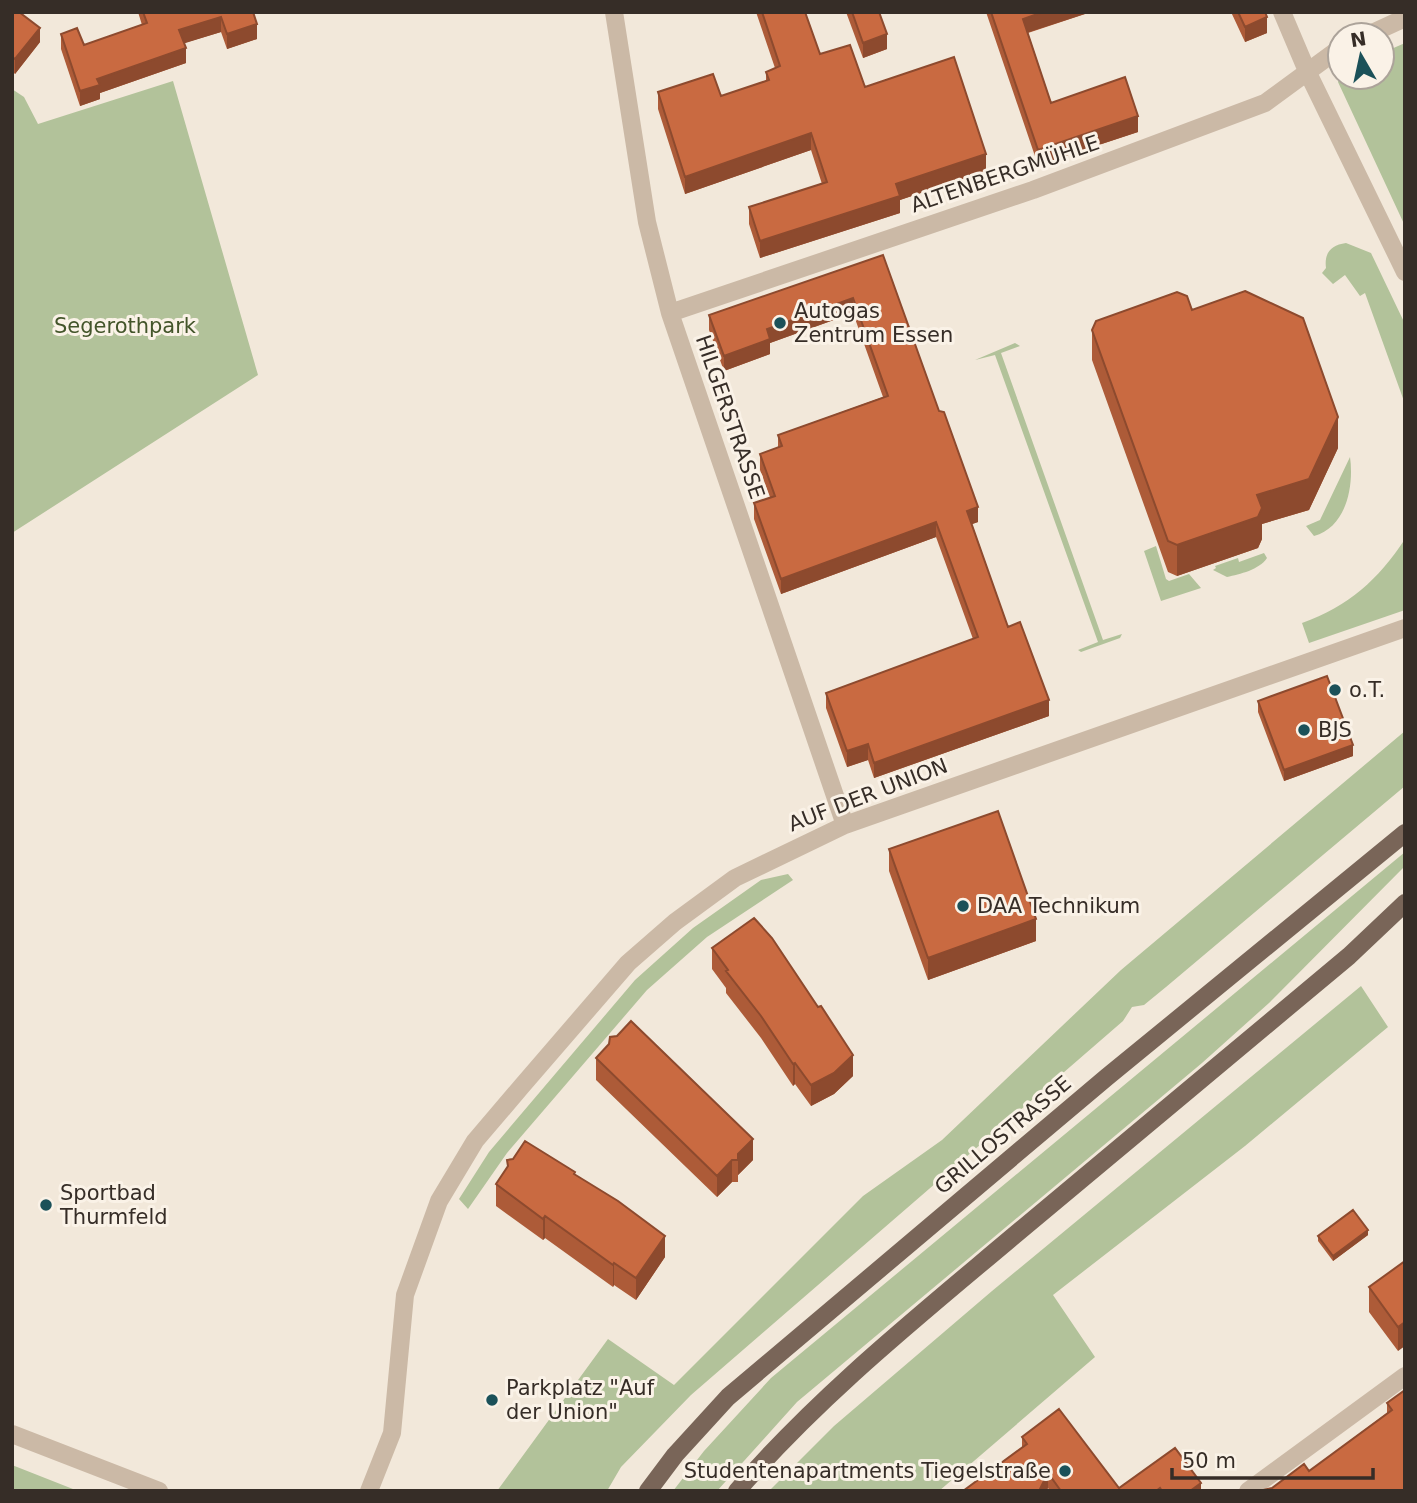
<svg xmlns="http://www.w3.org/2000/svg" width="1417" height="1503" font-family="'DejaVu Sans',sans-serif">
<rect width="100%" height="100%" fill="#f2e8da"/>
<!-- green -->
<path fill="#b2c29a" d="M1405 43V226L1338 82 1340 75 1382 77V53Z
M173 81 258 375 12 533V89L24 97 38 124Z
M1346 243 1371 253 1405 324V404L1365 293 1360 296 1345 275 1333 284 1322 273 1326 268C1324 253 1331 245 1346 243Z
M1015 343 1020 346 1001 353 1103 640 1122 634 1120 638 1081 652 1078 650 1098 642 995 355 975 360Z
M1350 457C1354 485 1347 527 1314 536L1306 526 1320 520Z
M1405 539V610L1309 643 1302 623C1349 606 1378 580 1405 539Z
M1156 546 1166 579 1169 581 1189 574 1201 588 1161 601 1144 551Z
M1264 553 1267 558C1259 570 1240 574 1227 577L1213 570 1216 568 1215 566 1238 558 1239 562Z
M1405 731V786L1166 987 1144 1005 1132 1007 1123 1021 691 1395 621 1467 607 1491H497L608 1339 674 1385 863 1196 942 1140 1121 970Z
M1405 852V866L1269 1003 1202 1063 797 1402 717 1491H673L704 1451 771 1378Z
M788 874 793 880 707 937 647 990 507 1153 468 1209 459 1199 489 1152 635 980 693 928 761 880Z
M1361 986 1388 1027 1245 1146 1053 1295 1095 1357 939 1491H769L834 1426 992 1291Z
M12 1465 78 1491H12Z"/>
<g fill="none" stroke-linecap="round" stroke-linejoin="round">
<!-- street -->
<path stroke="#cbb9a6" stroke-width="18" d="M614 12 647 222 670 313 845 825
M1282 12 1307 71 1405 272
M1368 35 1405 18
M670 313 1033 190 1265 103 1340 48
M12 1434 159 1491
M369 1491 392 1433 405 1295 439 1201 475 1141 521 1087 628 963 675 922 735 878 845 825 1405 628
M1248 1491 1405 1376"/>
<!-- primary -->
<path stroke="#796558" stroke-width="18" d="M648 1491 675 1455 728 1397 1107 1077 1405 833
M737 1491C818 1397 915 1319 1010 1239 1123 1145 1236 1050 1349 956L1405 903"/>
</g>
<!-- wall -->
<path fill="#ad5b38" d="M12 12 40 42 15 74 12 71Z
M138 12H253L257 39 227 49 221 32 184 43 186 63 100 93V99L80 106 61 49V34L84 45 142 25Z
M756 12H805L820 54 865 87 986 171 900 200V213L760 258 749 224V207L822 184 811 150 685 194 658 109V92L721 96 766 81V72L775 68Z
M846 12H879L887 49 863 58Z
M986 12H1091L1028 33 1051 103 1138 132 1038 165Z
M1231 12H1265L1267 33 1245 42Z
M883 255 978 522 972 524 1008 627 1049 716 874 778 868 760 847 767 826 708V693L973 639 936 537 781 594 754 519V503L770 497 760 470V454L778 448V435L883 397 853 313 770 343V354L724 371 709 330V315Z
M1192 310 1338 448 1309 510 1262 524V539L1258 548 1177 576 1168 572 1092 360V330Z
M1258 701 1353 756 1284 781 1258 712Z
M889 849 1036 941 928 980 889 871Z
M712 948 853 1076 834 1094 811 1106 795 1084 793 1086 761 1038 726 993V988L712 969Z
M596 1058 753 1160 738 1175V1182H732L717 1197 596 1080Z
M507 1160 575 1175 665 1257 636 1300 614 1285 613 1287 545 1238 543 1240 496 1206V1184L507 1168Z
M1368 1235 1333 1261 1318 1241V1236Z
M1405 1261 1398 1351 1369 1312V1287Z
M1405 1390V1491L1272 1488 1309 1471 1387 1413V1403Z
M1022 1437 1119 1488 1175 1448 1201 1491H1050L1048 1488 1046 1491H963L1022 1447Z"/>
<!-- shaded-wall -->
<path fill="#8d4a2e" d="M1043 12H1091L1023 34V19Z
M221 17V32L179 45V30Z
M1267 17V33L1245 42V27Z
M257 24V39L227 49V34Z
M40 28V42L15 74V59Z
M887 34V49L863 58V43Z
M186 48V63L100 93V99L80 106V91L97 79Z
M1138 116V132L1038 165V150Z
M811 133V150L685 194V177Z
M986 154V171L900 200V213L760 258V241L896 184Z
M853 298V313L770 343V354L724 371V356L767 329Z
M1338 417V448L1309 510 1262 524V539L1258 548 1177 576V545L1257 495Z
M978 507V522L967 526V511Z
M936 522V537L781 594V579Z
M1049 700V716L874 778V763Z
M868 744V760L847 767V751Z
M1353 745V756L1284 781V770Z
M1036 919V941L928 980V958Z
M853 1055V1076L834 1094 811 1106V1085Z
M795 1063V1084L793 1086V1064Z
M753 1139V1160L738 1175V1154Z
M732 1160V1182L717 1197V1176Z
M545 1216V1238L543 1240V1219Z
M1368 1230V1235L1333 1261V1256Z
M665 1236V1257L636 1300V1278Z
M614 1263V1285L613 1287V1265Z
M1405 1322V1346L1398 1351V1327Z
M1048 1473V1488L1046 1491H1039Z
M1201 1483V1491H1190Z"/>
<!-- building -->
<path fill="#c96a41" stroke="#8d4a2e" stroke-width="2" d="M12 12H19L40 28 15 59 12 57Z
M143 12H253L257 24 227 34 221 17 179 30 186 48 97 79 100 85 80 91 61 34 77 28 84 45 147 23Z
M762 12H805L820 54 850 45 865 87 954 57 986 154 896 184 900 196 760 241 749 207 827 182 811 133 685 177 658 92 713 74 721 96 769 80 766 72 780 66Z
M852 12H879L887 34 863 43Z
M991 12H1043L1023 19 1051 103 1125 77 1138 116 1038 150Z
M1238 12H1265L1267 17 1245 27Z
M883 255 939 411 944 412 978 507 967 511 1008 627 1020 622 1049 700 874 763 868 744 847 751 826 693 978 637 936 522 781 579 754 503 775 496 760 454 782 446 778 435 888 396 853 298 767 329 770 339 724 356 709 315Z
M1245 291 1303 318 1338 417 1309 479 1257 495 1262 508 1258 517 1177 545 1168 541 1092 330 1096 321 1177 292 1187 296 1192 310Z
M1327 676 1353 745 1284 770 1258 701Z
M998 811 1036 919 928 958 889 849Z
M754 918 772 938 818 1007 821 1006 853 1055 834 1073 811 1085 795 1063 793 1064 761 1016 726 971 728 970 712 948Z
M631 1021 753 1139 738 1154V1160H732L717 1176 596 1058 609 1044 610 1037 617 1036Z
M525 1141 575 1172 574 1174 618 1201 665 1236 636 1278 614 1263 613 1265 545 1216 543 1219 496 1184 508 1166 507 1160 513 1159Z
M1353 1210 1368 1230 1333 1256 1318 1236Z
M1405 1261V1322L1398 1327 1369 1287Z
M1405 1390V1491H1259L1272 1488 1304 1464 1309 1471 1392 1410 1387 1403Z
M1059 1409 1119 1488 1175 1448 1201 1483 1190 1491H1162L1160 1488 1156 1491H1061L1048 1473 1039 1491H963L1027 1444 1022 1437Z"/>
<!-- markers -->
<g fill="#1b5159" stroke="#faf2e7" stroke-width="2.5">
<circle cx="780" cy="323" r="7"/>
<circle cx="1335" cy="690" r="7"/>
<circle cx="1304" cy="730" r="7"/>
<circle cx="963" cy="906" r="7"/>
<circle cx="46" cy="1205" r="7"/>
<circle cx="492" cy="1400" r="7"/>
<circle cx="1065" cy="1471" r="7"/>
</g>
<g text-anchor="middle" stroke-width="6" stroke-linejoin="round" paint-order="stroke">
<!-- street labels -->
<g font-size="21" fill="#362d27" stroke="#faf2e7">
<text transform="translate(1005 174) rotate(-19)" y="7">ALTENBERGMÜHLE</text>
<text transform="translate(730 417) rotate(71)" y="7">HILGERSTRASSE</text>
<text transform="translate(868 795) rotate(-21)" y="7">AUF DER UNION</text>
<text transform="translate(1003 1135) rotate(-40)" y="7">GRILLOSTRASSE</text>
</g>
<!-- poi labels -->
<g font-size="21" fill="#362d27" stroke="#faf2e7" text-anchor="start">
<text x="794" y="318">Autogas<tspan x="794" dy="24">Zentrum Essen</tspan></text>
<text x="1349" y="697">o.T.</text>
<text x="1318" y="737">BJS</text>
<text x="977" y="913">DAA Technikum</text>
<text x="60" y="1200">Sportbad<tspan x="60" dy="24">Thurmfeld</tspan></text>
<text x="506" y="1395">Parkplatz "Auf<tspan x="506" dy="24">der Union"</tspan></text>
<text x="1051" y="1478" text-anchor="end">Studentenapartments Tiegelstraße</text>
</g>
<!-- park labels -->
<g font-size="21" fill="#43552a" stroke="#faf2e7">
<text x="125" y="333">Segerothpark</text>
</g>
</g>
<!-- border -->
<rect width="1417" height="1503" fill="none" stroke="#362d27" stroke-width="28"/>
<!-- north arrow -->
<g transform="translate(1361 56) rotate(351)"><circle r="33" fill="#faf2e7" stroke="#aca39a" stroke-width="2"/>
<path d="M0-5L12 26L0 18L-12 26Z" fill="#1b5159"/>
<text y="-10" font-size="19" font-weight="bold" text-anchor="middle" fill="#362d27">N</text>
</g>
<!-- scale -->
<path d="M1172 1468v10h201v-10" fill="none" stroke="#362d27" stroke-width="3.5"/>
<text x="1182" y="1468" font-size="21" fill="#362d27" stroke="#faf2e7" stroke-width="5" paint-order="stroke">50 m</text>
</svg>
